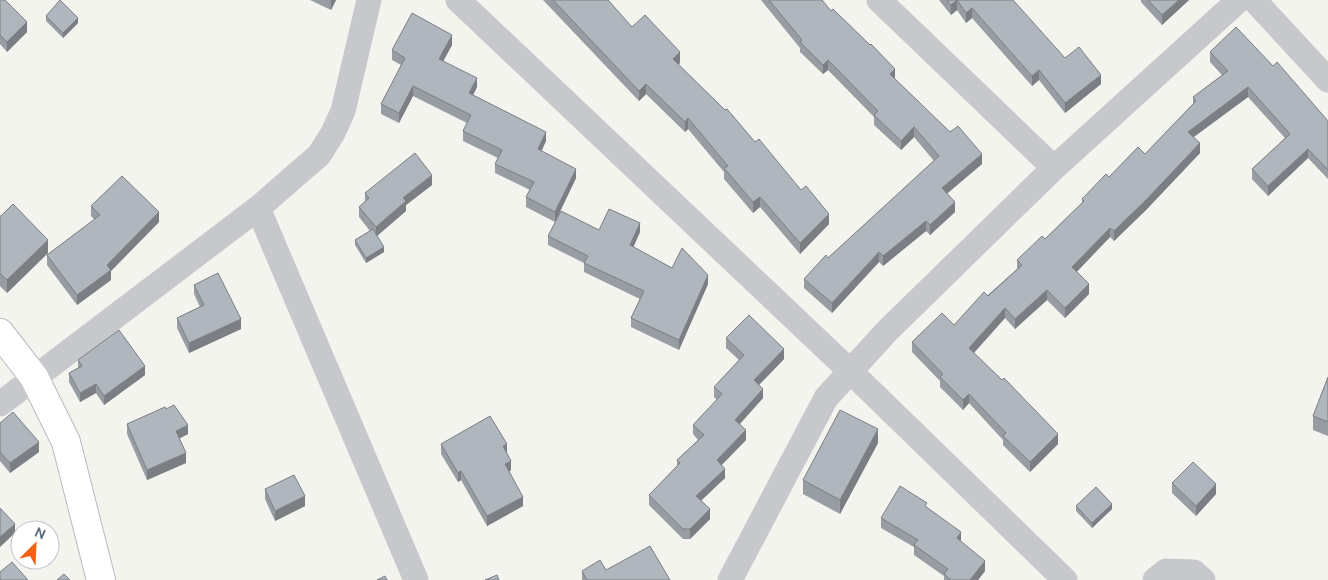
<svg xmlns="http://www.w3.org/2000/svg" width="1328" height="580" font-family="Ubuntu,sans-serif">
<rect width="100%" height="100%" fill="#f4f4ef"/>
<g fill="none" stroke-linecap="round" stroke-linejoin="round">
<!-- major casing -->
<g stroke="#b8bbbf" stroke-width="30">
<path id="major" d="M0 333 34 377 66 442 101 580"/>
</g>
<!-- minor -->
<path stroke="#c6c8cc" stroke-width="25" d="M458 0 850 371 1065 580
M879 0 1054 168
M1254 0 1328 80
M258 208 416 580
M0 404 258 208 319 155 333 133 343 111 369 0
M730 580 826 398 887 331 1054 168 1239 0
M1155 580 1166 571 1194 572 1203 580"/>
<!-- major -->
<use href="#major" stroke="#fff" stroke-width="28"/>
</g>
<!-- wall -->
<path fill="#979da3" d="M0 0 27 32 7 52 0 44Z
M310 0H336L331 10Z
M543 0H608L632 27 680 63 678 65 755 142 829 224 800 254 760 207 753 213 724 179V172L688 129 685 132 646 94 639 101Z
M761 0H822L831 11 895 79 982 164 947 193 955 212 930 235 926 231 883 266 879 262 832 313 804 288V279L828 258 934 161 914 137 901 150 874 125V117L828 70 823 74 800 52V48Z
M939 0H996L1065 58 1101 84 1065 113 1039 80 1032 86 972 18 966 23 957 10 951 15Z
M1141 0H1189L1162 25 1141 2Z
M46 16 78 23 63 38 46 21Z
M452 45 443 61 477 87 473 95 546 141 541 151 576 178 555 222 526 207V197L530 190 495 173V164L498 158 463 141V131L467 123 413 96 399 123 381 114V104L401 65 392 60V50Z
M1210 52 1273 66 1328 121V179L1308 158 1268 196 1252 179V169L1285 138 1248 97 1194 137 1200 153 1146 210 1114 241 1110 237 1076 272 1089 294 1065 318 1047 300 1015 329 1005 318 974 353 1058 444 1030 472 1003 445V440L969 403 963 410 940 387V381L912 352V342L954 325 1017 269V260L1045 239 1082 203V199L1109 177 1145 154 1193 104V97L1222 75 1210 62Z
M432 185 406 205V211L377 235 384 252 366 263 355 245V240L370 231 359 217V207L365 202V193Z
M91 206 159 222 111 271V280L77 305 47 265V255L95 220 91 216Z
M0 216 48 253 7 293 0 286Z
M599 230 640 232 633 247 672 268 708 284 679 350 631 327V318L640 299 584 272V263L548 245V236Z
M194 285 241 329 189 353 177 328V318L200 307 194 294Z
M726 338 784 359 759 385 763 398 740 424 746 440 721 465 725 478 701 501 710 519 690 539H683L649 505V495L677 466V460L698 440 693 434V425L717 400 714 397V387L739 360 726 348Z
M78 360 145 375 104 405 96 393 80 402 69 382V373L78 368Z
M1328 377V436L1313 430V416Z
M166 409 188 434 179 439 186 463 147 480 127 434V424Z
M0 423 39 452 10 473 0 461Z
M878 443 840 514 803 494V480Z
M441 444 507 453 511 470 509 472 523 506 487 526 461 480 458 482 441 454Z
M1172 483 1216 494 1196 516 1172 493Z
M265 489 305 506 275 521 265 499Z
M1076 506 1112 509 1092 528 1076 511Z
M927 507 961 541 985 571 978 580H944V576L914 555V547L881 528V518Z
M606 570 670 580H582V571Z"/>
<!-- shaded-wall -->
<path fill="#7b7f84" d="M331 0H336L331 10Z
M957 0V10L951 15V5Z
M1179 0H1189L1162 25V15Z
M972 8V18L966 23V13Z
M78 18V23L63 38V33Z
M27 22V32L7 52V42Z
M452 35V45L439 69V59Z
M680 52V63L673 70V59Z
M828 60V70L823 74V65Z
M895 69V79L890 84V74Z
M1039 70V80L1032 86V76Z
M1101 75V84L1065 113V103Z
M477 78V87L469 103V93Z
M646 84V94L639 101V91Z
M413 86V96L399 123V113Z
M1248 87V97L1188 141V132Z
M688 118V129L685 132V122Z
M914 127V137L901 150V141Z
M546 132V141L538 159V149Z
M1200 143V153L1146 210 1114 241V231Z
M1308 149V158L1268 196V186Z
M982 154V164L942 198V188Z
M576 169V178L555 222V212Z
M432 175V185L406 205V211L376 237V227L403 198Z
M760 197V207L753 213V202Z
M955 202V212L930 235V225Z
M159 212V222L111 271V280L77 305V295Z
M829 214V224L800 254V243Z
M926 221V231L883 266V256Z
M640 223V232L630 255V245Z
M1110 228V237L1072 277V267Z
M48 240V253L7 293V280Z
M384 247V252L366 263V258Z
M879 252V262L832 313V303Z
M708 275V284L679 350V340Z
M1089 284V294L1065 318V308Z
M1047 290V300L1015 329V319Z
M1005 308V318L969 358V348Z
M241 319V329L189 353V343Z
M784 349V359L754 390V380Z
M145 366V375L104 405V396Z
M96 384V393L80 402V393Z
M763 389V398L735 429V420Z
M969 394V403L963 410V400Z
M188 425V434L176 440V431Z
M878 429V443L840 514V500Z
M746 430V440L717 470V460Z
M1058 434V444L1030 472V462Z
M39 442V452L10 473V463Z
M507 444V454L503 446Z
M186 453V463L147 480V470Z
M511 461V470L505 474V464Z
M725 469V478L696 505V496Z
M461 471V480L458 482V473Z
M1216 484V494L1196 516V506Z
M305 496V506L275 521V511Z
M523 497V506L487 526V516Z
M1112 504V509L1092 528V523Z
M710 509V519L690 539V529Z
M15 524V533L0 547V537Z
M961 532V542L957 538Z
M985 561V571L978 580H970Z"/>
<!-- building -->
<path fill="#b0b6bd" stroke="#7b7f84" d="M0 0H5L27 22 7 42 0 35Z
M60 0 78 18 63 33 46 16Z
M553 0H608L632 27 645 15 680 52 673 59 725 110 727 109 755 142 759 139 801 190 806 186 829 214 800 243 760 197 753 202 724 168 728 166 688 118 685 122 646 84 639 91Z
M769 0H822L831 11 833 9 870 45 871 44 895 69 890 74 950 132 958 126 982 154 942 188 955 202 930 225 926 221 883 256 879 252 832 303 804 279 826 255 828 258 939 156 914 127 901 141 874 115 878 111 828 60 823 65 800 42 802 40Z
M947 0H996L997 1 999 0H1013L1065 58 1079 47 1101 75 1065 103 1039 70 1032 76 972 8 966 13 957 0 951 5Z
M1148 0H1179L1162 15Z
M412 13 452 35 439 59 477 78 469 93 546 132 538 149 576 169 555 212 526 197 534 182 495 164 502 150 463 131 471 115 413 86 399 113 381 104 405 58 392 50Z
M1236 27 1273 66 1277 62 1328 121V170L1308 149 1268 186 1252 169 1290 134 1248 87 1188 132 1200 143 1146 200 1114 231 1110 228 1072 267 1089 284 1065 308 1047 290 1015 319 1005 308 969 348 1002 380 1004 378 1058 434 1030 462 1003 436 1006 433 969 394 963 400 940 377 943 374 912 342 942 313 954 325 984 292 988 296 1022 265 1017 260 1042 236 1045 239 1084 201 1082 199 1106 174 1109 177 1138 147 1145 154 1196 101 1193 97 1228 71 1210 52Z
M415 153 432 175 403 198 406 201 376 227 359 207 369 198 365 193Z
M122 176 159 212 107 265 111 270 77 295 47 255 100 215 91 206Z
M13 204 48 240 7 280 0 273V216H1Z
M609 209 640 223 630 245 672 268 682 248 708 275 679 340 631 318 644 291 584 263 588 256 548 236 561 211 599 230Z
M373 229 384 247 366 258 355 240Z
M218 273 241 319 189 343 177 318 204 305 194 285Z
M749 315 784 349 754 380 763 389 735 420 746 430 717 460 725 469 696 496 710 509 690 529H683L649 495 680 463 677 460 704 435 693 425 722 394 714 387 744 355 726 338Z
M119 330 145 366 104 396 96 384 80 393 69 373 82 366 78 360Z
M1328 377V422L1313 416Z
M174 405 188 425 176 431 186 453 147 470 127 424 165 407 166 409Z
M840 410 878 429 840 500 803 480Z
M13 412 39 442 10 463 0 452V423Z
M490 416 507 444 503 446 511 461 505 464 523 497 487 516 461 471 458 473 441 444Z
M1193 462 1216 484 1196 506 1172 483Z
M294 475 305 496 275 511 265 489Z
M900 486 927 503 925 506 961 532 957 538 985 561 970 580H951L944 574 948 569 914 545 918 540 881 518Z
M1096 487 1112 504 1092 523 1076 506Z
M0 508 15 524 0 537Z
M650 546 670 580H587L582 571 600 560 606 570Z
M12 562 28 580H0V572Z
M64 574 70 580H57Z
M497 575 499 580H485Z
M385 576 387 580H377Z"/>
<!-- north arrow -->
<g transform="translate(35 545) rotate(24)"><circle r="24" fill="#ffffff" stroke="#bfc5ce"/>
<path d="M0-4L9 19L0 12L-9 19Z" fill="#f26211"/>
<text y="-8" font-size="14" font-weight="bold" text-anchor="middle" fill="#606f84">N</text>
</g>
</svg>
